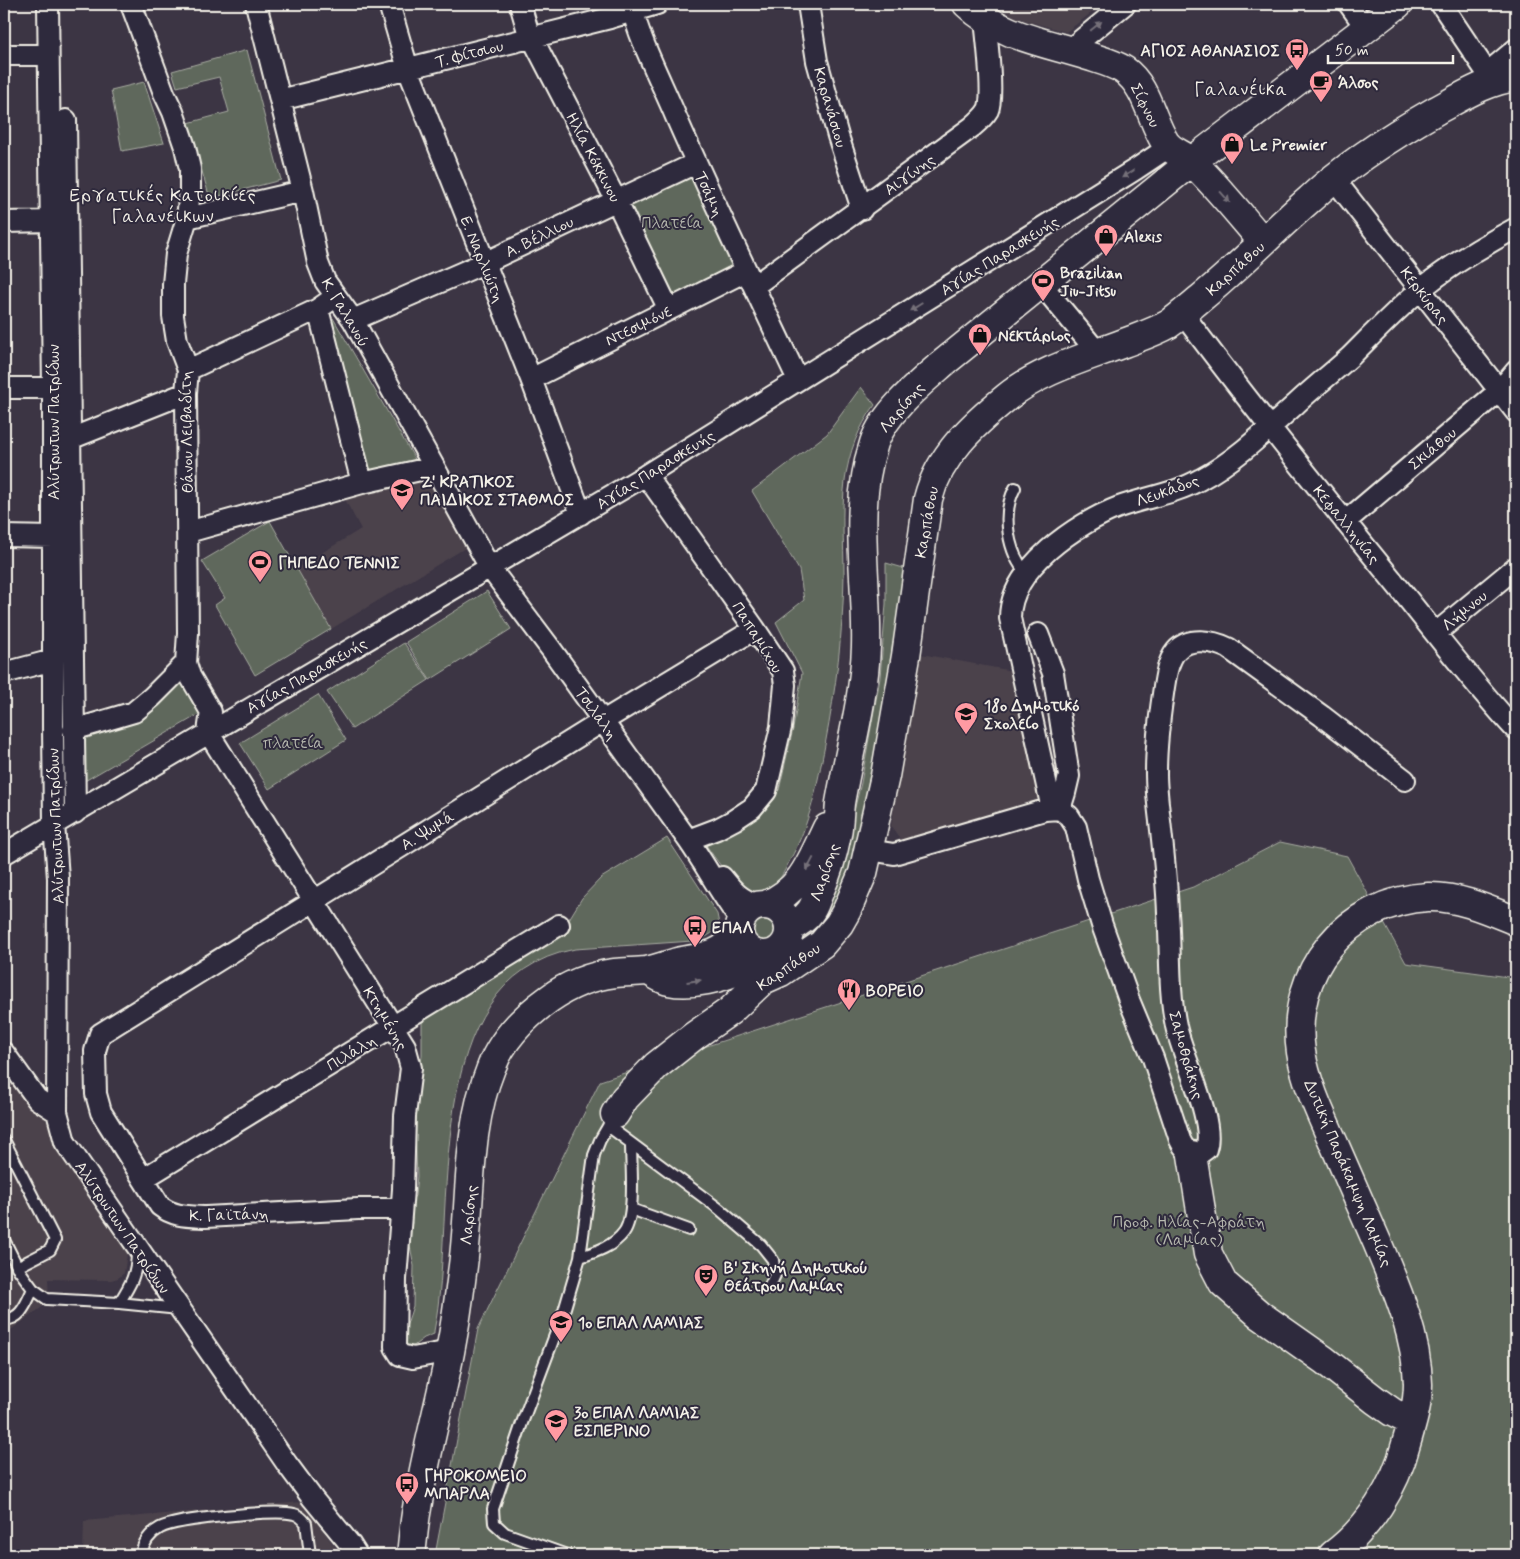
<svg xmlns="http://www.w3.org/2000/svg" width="1520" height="1559" font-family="Mynerve,sans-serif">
<rect width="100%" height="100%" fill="#3c3544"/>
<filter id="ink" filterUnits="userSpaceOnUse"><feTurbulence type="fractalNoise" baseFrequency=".02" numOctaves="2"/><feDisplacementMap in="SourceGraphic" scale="10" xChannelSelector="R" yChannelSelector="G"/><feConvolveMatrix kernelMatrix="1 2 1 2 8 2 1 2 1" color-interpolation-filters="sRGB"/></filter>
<g filter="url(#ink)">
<!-- built -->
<path fill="#4c434c" d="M994 4H1103L1066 32 1017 18Z
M432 466 470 545 331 629 297 568 361 529 341 492Z
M921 654 1012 671 1039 799 901 840 891 826Z
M4 1059 129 1240 124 1273 118 1278 111 1280 48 1279 49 1302 8 1332V1339L4 1345Z
M302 1502 341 1555H83L84 1521Z"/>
<!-- green -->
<path fill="#5e685c" stroke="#a9aca2" d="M247 50 281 180 215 197 208 192 188 123 229 112 219 77 177 87 172 71Z
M144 82 164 143 122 151 111 90Z
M689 173 735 272 669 302 623 204Z
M333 318 416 461 415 467 375 477 364 469 325 319Z
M861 387 875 405C858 428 849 452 845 481 841 512 844 544 844 575 843 633 836 688 825 745 817 785 810 824 790 860 784 872 776 890 761 893 740 897 714 857 704 842L746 819 779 790 793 729 802 673 776 622 804 600 799 570 752 491 827 434Z
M270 521 331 629 255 675 215 605 225 598 202 561Z
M886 563 907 569 899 622 859 844 841 898 821 925H819L816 923 851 823 861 783 880 678 886 604Z
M487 591 511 629 430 680 406 642Z
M404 643 429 680 352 729 327 692Z
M184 677 203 712 83 782 80 733Z
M318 695 346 740 269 789 240 743Z
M667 838 717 914 719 924C713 935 705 938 693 941L575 949C416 980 458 1215 434 1331V1334L424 1338 411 1348 404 1347 399 1336 406 1327 413 1306 414 1266 410 1246 407 1243V1234L412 1223 410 1214 412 1200 415 1196 417 1176 414 1108 422 1056V1019L566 924 582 898 601 878Z
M1280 842 1347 856 1406 963 1516 978V1555H435L478 1329 600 1081 1193 887Z
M754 914 775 915C796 937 765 963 747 939L750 918Z"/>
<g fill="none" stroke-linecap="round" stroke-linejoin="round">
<!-- lane casing -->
<g stroke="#f4f1e8" stroke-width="14">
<path id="lane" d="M1015 488C1001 514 1008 553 1027 574
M608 1126 718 1208 761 1245 773 1260 775 1275 769 1288
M4 1140 55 1240 50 1250 17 1267
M631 1209 689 1230
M4 1240 19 1270 33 1289 47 1299 119 1303 179 1309
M580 1257C596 1252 614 1246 624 1232 636 1215 631 1165 631 1144
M119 1303C131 1284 137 1274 137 1251
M4 1319C21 1321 27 1301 33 1289
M141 1555C143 1543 149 1534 160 1528 177 1519 276 1509 294 1514 299 1515 303 1519 306 1523L310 1555
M567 1555 505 1533 494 1523 493 1509 522 1423 564 1311 580 1257 594 1155 600 1140 614 1116"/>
</g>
<!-- street casing -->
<g stroke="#f4f1e8" stroke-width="24">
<path id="street" d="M48 4 53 388V726L54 824 58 878 57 1112 65 1142 287 1464 313 1499 350 1544 357 1555
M131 4 164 93 173 112 185 147 190 169V190L187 218 176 254 173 284V316L177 341 188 370 186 393 188 633 186 663 190 676 211 712 208 732 405 1046 411 1068 405 1116 403 1189 396 1279 395 1347 400 1355 413 1358 450 1351
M256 4 303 191 318 263 325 281 353 320 490 568 551 649 688 840C707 867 721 895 741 921
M389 4 408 69 531 379 581 514
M520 4 527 28 616 200 669 310
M631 4C639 40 662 83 676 117 715 206 757 293 798 380
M808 4 817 61 838 136 862 209
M1349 4 1366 28
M1441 4 1494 83
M1069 50 1125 4
M4 55H48
M1486 74 1516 49
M280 100 610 18 657 4
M66 120 75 813
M1334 179 1516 412
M187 218 303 191
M4 222 52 221
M1041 284 1098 353
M754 286 972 127C978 122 984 117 988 110 994 97 987 38 985 20
M1183 314C1254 409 1328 501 1403 593 1440 639 1476 687 1516 730
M353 320 484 263 696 163
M188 370 318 309 328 302
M531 379 746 271
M4 388H53
M70 439 186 393
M646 475 755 629 783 671 785 685 781 727 766 791 752 808 734 820 717 829 688 840
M362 483 434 467
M1345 522 1499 391 1516 371
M188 532 362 483 318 309
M4 536 53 537
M1436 633 1516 567
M1038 634 1053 673 1069 776 1065 793 1060 809
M4 673 53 660
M73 730 134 712 152 697 186 663
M1052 809 1010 618C1010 568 1077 523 1119 507 1146 497 1175 494 1201 479 1235 461 1267 430 1296 404 1313 388 1332 373 1350 357 1373 334 1396 310 1421 289 1448 267 1486 244 1516 228
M869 850 894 854 1045 810 1060 809 1069 816 1076 827 1088 879 1102 925 1129 1000 1153 1058 1180 1140C1186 1153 1194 1159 1206 1149 1216 1122 1182 1056 1176 1026 1168 988 1171 950 1168 913 1167 885 1164 857 1161 830 1159 811 1156 792 1156 773 1156 746 1159 721 1163 694 1165 680 1167 662 1176 651 1189 636 1213 641 1228 648L1322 716 1405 780
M4 854 646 475 1136 169 1169 147
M722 877C734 892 740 899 758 905
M4 1053 37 1099 57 1112
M143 1179 559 925
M401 1209H358L206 1217C189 1216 174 1217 160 1206L101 1112 96 1094 95 1051 100 1034 603 721 755 629"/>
</g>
<!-- secondary casing -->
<g stroke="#f4f1e8" stroke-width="31">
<path id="secondary" d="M967 4C1001 37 1045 42 1088 56 1100 60 1113 63 1124 70 1147 86 1151 120 1165 142 1171 152 1184 154 1192 162 1218 187 1240 215 1263 242
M766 905C802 890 811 861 827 828
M739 930a25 25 0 1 1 50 0a25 25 0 1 1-50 0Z
M789 928C797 924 805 919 810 912 814 907 816 900 818 895 827 875 833 855 837 834 839 824 839 813 840 803 849 751 864 700 866 647 868 579 852 510 874 443 884 413 919 384 942 364L1192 161 1398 4
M648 971C655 974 662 980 669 981 692 986 723 978 743 968 748 965 753 959 757 954
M615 1114 625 1098 656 1066 694 1036 730 1011 763 980 781 972 822 944 839 924 847 910 863 873 885 776 906 656 928 499C939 455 974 424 1007 397 1040 370 1085 358 1124 343 1139 337 1155 332 1169 324 1180 316 1190 307 1201 298 1239 267 1273 231 1310 199 1345 166 1395 134 1437 110 1461 97 1488 80 1516 77
M1192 1155 1208 1254 1223 1283 1260 1315 1324 1360 1375 1400 1392 1412 1412 1422
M411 1555C413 1539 414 1523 417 1508 425 1455 440 1404 450 1352 455 1326 459 1299 462 1273 472 1206 465 1132 491 1068 502 1039 524 1017 549 999 568 985 591 976 615 973 625 972 636 972 646 971 656 969 667 965 677 962 704 957 722 956 739 933
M1333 1555C1369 1528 1395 1487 1406 1444 1412 1424 1418 1404 1418 1384 1417 1335 1396 1287 1377 1242 1363 1210 1349 1178 1335 1146 1322 1117 1306 1084 1301 1052 1289 972 1347 901 1428 897 1458 896 1489 910 1516 921"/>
</g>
<!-- lane -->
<use href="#lane" stroke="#2f2a3d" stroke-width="10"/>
<!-- street -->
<use href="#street" stroke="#2f2a3d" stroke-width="20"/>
<!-- secondary -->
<use href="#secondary" stroke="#2f2a3d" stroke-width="28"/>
</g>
<!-- one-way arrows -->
<defs><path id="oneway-solid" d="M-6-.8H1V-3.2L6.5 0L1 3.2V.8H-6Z" transform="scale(1.25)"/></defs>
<g fill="#747079">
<use href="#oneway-solid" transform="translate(1096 26) rotate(-39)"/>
<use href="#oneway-solid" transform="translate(1128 174) rotate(148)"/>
<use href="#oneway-solid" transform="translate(1225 197) rotate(49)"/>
<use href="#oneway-solid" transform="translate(916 307) rotate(148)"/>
<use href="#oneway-solid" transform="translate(810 864) rotate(118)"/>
<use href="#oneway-solid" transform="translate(694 981) rotate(-7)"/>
</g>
</g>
<!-- icons -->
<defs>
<g id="bus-pin" transform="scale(1.25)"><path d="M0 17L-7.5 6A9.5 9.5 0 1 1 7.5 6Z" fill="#ff9aa2" stroke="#2f2a3d"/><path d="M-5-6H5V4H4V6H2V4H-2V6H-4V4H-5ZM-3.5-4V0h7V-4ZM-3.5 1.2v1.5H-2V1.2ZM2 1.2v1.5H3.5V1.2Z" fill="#111"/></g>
<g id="cafe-pin" transform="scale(1.25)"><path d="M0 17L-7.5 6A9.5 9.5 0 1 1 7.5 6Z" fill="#ff9aa2" stroke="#2f2a3d"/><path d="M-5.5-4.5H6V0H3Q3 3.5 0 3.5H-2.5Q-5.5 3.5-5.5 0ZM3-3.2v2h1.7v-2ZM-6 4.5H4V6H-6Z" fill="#111"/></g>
<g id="shop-pin" transform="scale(1.25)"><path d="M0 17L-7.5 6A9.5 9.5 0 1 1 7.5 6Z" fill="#ff9aa2" stroke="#2f2a3d"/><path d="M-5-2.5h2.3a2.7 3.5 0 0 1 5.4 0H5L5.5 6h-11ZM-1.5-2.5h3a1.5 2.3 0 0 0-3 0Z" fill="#111"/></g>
<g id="stadium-pin" transform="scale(1.25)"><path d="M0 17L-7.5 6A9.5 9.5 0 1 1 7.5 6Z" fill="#ff9aa2" stroke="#2f2a3d"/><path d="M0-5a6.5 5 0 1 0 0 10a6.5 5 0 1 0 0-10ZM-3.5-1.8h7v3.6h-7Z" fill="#111"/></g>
<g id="school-pin" transform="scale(1.25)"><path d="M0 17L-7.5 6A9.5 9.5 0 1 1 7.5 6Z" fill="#ff9aa2" stroke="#2f2a3d"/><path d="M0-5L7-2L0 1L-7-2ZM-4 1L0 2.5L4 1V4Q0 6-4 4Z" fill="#111"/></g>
<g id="restaurant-pin" transform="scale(1.25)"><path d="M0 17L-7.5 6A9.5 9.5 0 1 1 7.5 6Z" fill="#ff9aa2" stroke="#2f2a3d"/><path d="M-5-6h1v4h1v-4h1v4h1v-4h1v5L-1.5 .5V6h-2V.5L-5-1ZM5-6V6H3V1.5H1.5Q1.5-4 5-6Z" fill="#111"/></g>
<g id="theatre-pin" transform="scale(1.25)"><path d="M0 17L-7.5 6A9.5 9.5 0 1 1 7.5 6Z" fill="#ff9aa2" stroke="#2f2a3d"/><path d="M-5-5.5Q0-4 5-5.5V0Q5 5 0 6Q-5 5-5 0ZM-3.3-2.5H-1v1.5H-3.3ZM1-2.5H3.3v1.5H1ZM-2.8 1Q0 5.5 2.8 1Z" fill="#111"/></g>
</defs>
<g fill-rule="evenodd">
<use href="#bus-pin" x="1297" y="50"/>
<use href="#cafe-pin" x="1321" y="82"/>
<use href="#shop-pin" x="1232" y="144"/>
<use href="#shop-pin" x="1106" y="236"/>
<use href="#stadium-pin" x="1043" y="281"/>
<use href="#shop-pin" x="980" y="335"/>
<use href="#school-pin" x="402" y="490"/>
<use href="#stadium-pin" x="260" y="562"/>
<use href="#school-pin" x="966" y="714"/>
<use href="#bus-pin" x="695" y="927"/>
<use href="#restaurant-pin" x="849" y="990"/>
<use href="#theatre-pin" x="706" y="1276"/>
<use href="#school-pin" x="561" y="1322"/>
<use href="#school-pin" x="556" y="1421"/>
<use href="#bus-pin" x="407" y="1484"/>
</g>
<g text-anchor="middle" stroke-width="4" stroke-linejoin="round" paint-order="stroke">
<!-- poi labels -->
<g font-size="16" font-weight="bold" fill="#f4f1e8" stroke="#2f2a3d" text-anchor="start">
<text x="1280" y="56" text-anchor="end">ΑΓΙΟΣ ΑΘΑΝΑΣΙΟΣ</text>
<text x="1338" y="88">Άλσος</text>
<text x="1250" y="150">Le Premier</text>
<text x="1124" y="242">Alexis</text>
<text x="1060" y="278">Brazilian<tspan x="1060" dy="18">Jiu-Jitsu</tspan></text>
<text x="998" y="341">Νεκτάριος</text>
<text x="420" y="487">Ζ' ΚΡΑΤΙΚΟΣ<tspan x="420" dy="18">ΠΑΙΔΙΚΟΣ ΣΤΑΘΜΟΣ</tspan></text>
<text x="278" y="568">ΓΗΠΕΔΟ ΤΕΝΝΙΣ</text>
<text x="984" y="711">18ο Δημοτικό<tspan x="984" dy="18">Σχολείο</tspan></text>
<text x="712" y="933">ΕΠΑΛ</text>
<text x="866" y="996">ΒΟΡΕΙΟ</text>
<text x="724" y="1273">Β' Σκηνή Δημοτικού<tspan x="724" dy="18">Θεάτρου Λαμίας</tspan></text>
<text x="578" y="1328">1ο ΕΠΑΛ ΛΑΜΙΑΣ</text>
<text x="574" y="1418">3ο ΕΠΑΛ ΛΑΜΙΑΣ<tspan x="574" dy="18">ΕΣΠΕΡΙΝΟ</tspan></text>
<text x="424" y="1481">ΓΗΡΟΚΟΜΕΙΟ<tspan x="424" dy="18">ΜΠΑΡΛΑ</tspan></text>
</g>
<!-- street labels -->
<g font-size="16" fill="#f4f1e8" stroke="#2f2a3d">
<text transform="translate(469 53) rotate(-14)" y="6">Τ. Φίτσιου</text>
<text transform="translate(1146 105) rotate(63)" y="6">Σίφνου</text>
<text transform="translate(831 107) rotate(74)" y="6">Καρανάσιου</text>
<text transform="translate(594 157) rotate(62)" y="6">Ηλία Κόκκινου</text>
<text transform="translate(909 174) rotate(-36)" y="6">Αιγίνης</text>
<text transform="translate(710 194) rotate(66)" y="6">Τσάμη</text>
<text transform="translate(539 236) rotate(-26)" y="6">Α. Βέλλιου</text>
<text transform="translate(999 255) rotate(-32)" y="6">Αγίας Παρασκευής</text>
<text transform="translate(483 259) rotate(68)" y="6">Ε. Ναρλιώτη</text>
<text transform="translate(1235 268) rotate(-42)" y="6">Καρπάθου</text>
<text transform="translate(1425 295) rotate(52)" y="6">Κερκύρας</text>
<text transform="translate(346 312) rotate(59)" y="6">Κ. Γαλανού</text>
<text transform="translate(638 325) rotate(-26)" y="6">Ντεσιμόνε</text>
<text transform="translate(901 407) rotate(-50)" y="6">Λαρίσης</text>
<text transform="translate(53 422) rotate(-90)" y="6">Αλύτρωτων Πατρίδων</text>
<text transform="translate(186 432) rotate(-91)" y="6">Θάνου Λειβαδίτη</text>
<text transform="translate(1432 448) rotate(-40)" y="6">Σκιάθου</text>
<text transform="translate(655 469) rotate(-32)" y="6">Αγίας Παρασκευής</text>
<text transform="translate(1167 490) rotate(-20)" y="6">Λευκάδος</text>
<text transform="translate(926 522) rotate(-80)" y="6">Καρπάθου</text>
<text transform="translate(1347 524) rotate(51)" y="6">Κεφαλληνίας</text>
<text transform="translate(1464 610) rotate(-40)" y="6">Λήμνου</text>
<text transform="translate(758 637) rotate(58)" y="6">Παπαμίχου</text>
<text transform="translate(306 675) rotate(-30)" y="6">Αγίας Παρασκευής</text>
<text transform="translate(597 713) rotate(55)" y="6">Τσιλάλη</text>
<text transform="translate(55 826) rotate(-92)" y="6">Αλύτρωτων Πατρίδων</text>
<text transform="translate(427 830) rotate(-32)" y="6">Α. Ψωμά</text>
<text transform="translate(824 872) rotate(-71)" y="6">Λαρίσης</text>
<text transform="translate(788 966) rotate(-34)" y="6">Καρπάθου</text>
<text transform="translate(386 1018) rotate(59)" y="6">Κτημένης</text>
<text transform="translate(351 1052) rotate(-31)" y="6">Πιλάλη</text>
<text transform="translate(1187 1055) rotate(74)" y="6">Σαμοθράκης</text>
<text transform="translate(1349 1173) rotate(67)" y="6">Δυτική Παράκαμψη Λαμίας</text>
<text transform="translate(229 1214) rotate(-1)" y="6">Κ. Γαϊτάνη</text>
<text transform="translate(468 1215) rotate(-85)" y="6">Λαρίσης</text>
<text transform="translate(123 1227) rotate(56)" y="6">Αλύτρωτων Πατρίδων</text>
</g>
<!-- park labels -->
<g font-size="16" fill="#b8bab0" stroke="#2f2a3d">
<text x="672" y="228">Πλατεία</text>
<text x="293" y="748">πλατεία</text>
<text x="1189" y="1227">Προφ. Ηλίας-Αφράτη<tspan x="1189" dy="18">(Λαμίας)</tspan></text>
</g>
<!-- neighbourhood labels -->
<g font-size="18" letter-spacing="1" fill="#f4f1e8" stroke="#2f2a3d">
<text x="1241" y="95">Γαλανέικα</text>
<text x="163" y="201">Εργατικές Κατοικίες<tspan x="163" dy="21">Γαλανέικων</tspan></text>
</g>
</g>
<!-- margin -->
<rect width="1520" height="1559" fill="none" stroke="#2f2a3d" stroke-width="20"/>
<rect x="10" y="10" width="1500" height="1539" fill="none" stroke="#f4f1e8" stroke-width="2" filter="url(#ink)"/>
<!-- scale -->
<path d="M1328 55v8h125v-8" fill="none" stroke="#f4f1e8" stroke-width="2.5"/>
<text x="1335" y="55" font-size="15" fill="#f4f1e8" stroke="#2f2a3d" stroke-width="4" paint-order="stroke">50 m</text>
</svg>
